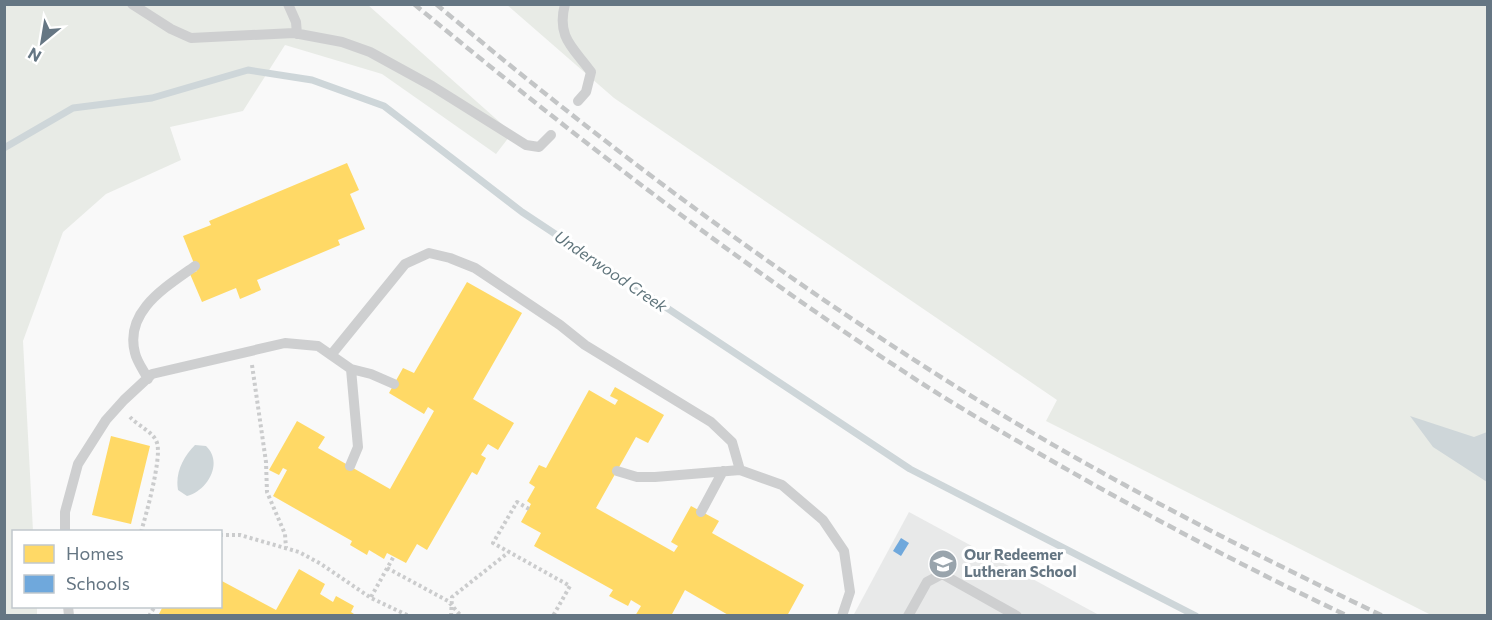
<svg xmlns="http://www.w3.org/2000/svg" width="1492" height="620" font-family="Commissioner,sans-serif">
<rect width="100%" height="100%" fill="#f9f9f9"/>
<!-- built -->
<path fill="#e8e9e9" d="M909 512 1099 615 853 616Z"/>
<!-- green -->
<path fill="#e8ebe6" d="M4 5H368L512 133 496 154 382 74 285 45 243 111 170 127 181 160 106 194 63 232 23 341 33 531 14 532V606L37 607V615H5Z
M507 5H1487V615H1431L1046 421 1057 400 614 98Z"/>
<!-- water -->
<path fill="#ced6d9" d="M1410 416 1474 437 1487 432V482L1433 447Z
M195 445 206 446C224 463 207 491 187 496L178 490C175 473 183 457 195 445Z"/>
<!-- homes -->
<path fill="#ffd966" d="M347 163 359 190 350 194 365 229 338 240 340 245 257 280 261 290 240 299 236 288 202 302 190 274 197 271 183 236 211 225 209 221Z
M467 282 522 313 473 399 514 423 498 450 488 444 481 455 486 458 477 475 472 472 427 550 417 544 406 563 387 553 384 559 369 550 367 555 350 545 352 541 273 496 287 470 283 468 279 475 269 470 297 421 325 437 318 448 390 489 434 411 428 407 424 414 389 393 403 368 414 373Z
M615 387 664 415 648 443 636 437 596 508 674 552 678 546 671 542 691 506 719 521 712 533 804 585 787 616H730L685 590 671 616H635L641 606 631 600 628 606 609 596 613 590 534 546 541 533 521 522 531 504 527 501 535 487 529 483 539 465 546 468 589 390 615 405 618 400 610 396Z
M111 436 150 446 131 524 92 515Z
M299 569 325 584 320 594 333 602 336 596 354 606 351 612 357 616H158L163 606H220V580L276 610Z"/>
<!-- schools -->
<path fill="#6fa8dc" d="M901 538 909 543 901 556 893 551Z"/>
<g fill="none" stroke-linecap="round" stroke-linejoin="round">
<!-- stream -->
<path stroke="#ced6d9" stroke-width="7" d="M4 148 73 108 152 98 248 70 312 80 384 106 522 212 910 469 1196 616"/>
<!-- path -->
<path stroke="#cbcccd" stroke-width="4" stroke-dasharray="3 3" stroke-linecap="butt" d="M252 365 266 462 267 492 285 534 286 548
M130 417C138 426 154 432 157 443 162 458 146 515 141 532
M529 509 517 502 493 543 570 586 553 616
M220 535H240L299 552 321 564 371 598 409 616
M387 568 448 601 461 616
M371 597 394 556
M149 616 155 606
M451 616 452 597 509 552"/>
<!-- service -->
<path stroke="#cecfd0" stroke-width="10" d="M132 4 171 29 191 38 294 33 342 42 370 52 432 86 526 145 539 147 551 135
M288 4 296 22 297 34
M565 4C556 38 574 48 591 72L586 92 578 101
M331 355 405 264 429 253 450 258 475 268 560 325 585 345 711 422 732 442 740 470
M148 379C144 371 137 362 135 353 124 311 166 287 195 266
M350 466 358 447 351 369
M617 471 637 477H655L740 470 782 485 823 520 844 551 850 592 842 616
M701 512 723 471
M65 532V512L78 464 106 420 124 400 152 374 285 343 318 346 351 369 371 374 394 384
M68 606 69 616
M908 616 927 582 942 574 1017 616"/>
<!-- rail -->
<path stroke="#c3c5c6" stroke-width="4.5" stroke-dasharray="9 4.5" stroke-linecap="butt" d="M414 4C573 136 737 262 909 375 956 406 1005 434 1054 462 1150 517 1248 569 1348 616
M436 4C589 133 751 255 919 363 1067 459 1224 540 1383 616"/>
</g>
<!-- icons -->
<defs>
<g id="school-disc" transform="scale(1.5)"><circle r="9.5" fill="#99a4ac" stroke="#fff"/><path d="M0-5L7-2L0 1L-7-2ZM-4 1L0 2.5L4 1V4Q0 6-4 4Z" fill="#fff"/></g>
</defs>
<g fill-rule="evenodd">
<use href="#school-disc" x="943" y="564"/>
</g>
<g text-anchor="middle" stroke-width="6" stroke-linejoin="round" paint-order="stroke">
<!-- poi labels -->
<g font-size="15" font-weight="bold" fill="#657683" stroke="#fff" text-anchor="start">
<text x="964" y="560">Our Redeemer<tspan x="964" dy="17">Lutheran School</tspan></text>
</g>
<!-- water labels -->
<g font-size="16" font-style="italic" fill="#60757c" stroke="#fff">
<text transform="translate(611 271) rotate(34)" y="6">Underwood Creek</text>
</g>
</g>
<!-- border -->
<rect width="1492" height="620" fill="none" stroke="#657683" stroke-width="12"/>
<!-- legend -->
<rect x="12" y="530" width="210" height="78" fill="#ffffff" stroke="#c1c8cd" stroke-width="1.5"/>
<rect x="24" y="545" width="30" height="18" fill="#ffd966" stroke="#c1c8cd" stroke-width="1.5"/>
<text x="66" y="560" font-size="18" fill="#657683">Homes</text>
<rect x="24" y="575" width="30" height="18" fill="#6fa8dc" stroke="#c1c8cd" stroke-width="1.5"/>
<text x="66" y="590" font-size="18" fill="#657683">Schools</text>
<!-- north arrow -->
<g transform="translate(42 42) rotate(210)" stroke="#ffffff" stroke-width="4.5" paint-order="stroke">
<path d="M0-4.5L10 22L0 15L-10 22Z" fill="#657683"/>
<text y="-9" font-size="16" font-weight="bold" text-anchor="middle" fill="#657683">N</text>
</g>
</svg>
